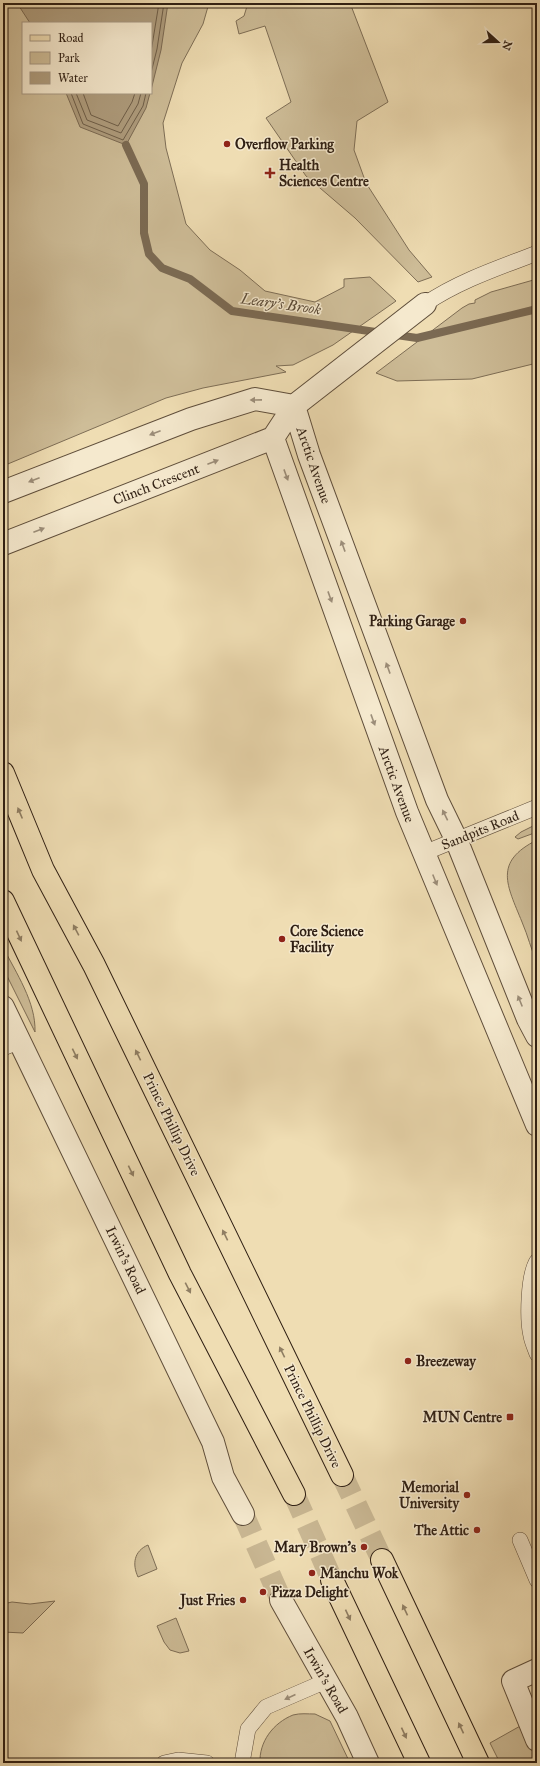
<svg xmlns="http://www.w3.org/2000/svg" width="540" height="1766" font-family="'IM FELL Great Primer',serif">
<rect width="100%" height="100%" fill="#efddb3"/>
<filter id="stains"><feTurbulence type="fractalNoise" baseFrequency=".005" numOctaves="4"/><feColorMatrix values="0 0 0 0 .2 0 0 0 0 .09 0 0 0 0 .02 0 0 0 .5 -.17"/></filter>
<radialGradient id="worn" r=".72"><stop offset=".6" stop-color="#630" stop-opacity="0"/><stop offset="1" stop-color="#630" stop-opacity=".3"/></radialGradient>
<!-- green -->
<path fill="#cebd98" stroke="#7e6e56" fill-rule="evenodd" d="M3 3H209L203 24 182 63 163 123 166 148 186 224 210 250 240 270 265 291 315 302 344 287V279L370 277 396 301 333 345 293 365 276 366 286 372 203 388 166 398 3 466ZM23 23H151V93H23Z
M248 3H350L388 102 357 121 354 150 366 183 409 250 432 277 418 282 355 218 306 176 266 118 291 102 265 26 239 34 236 21 244 16Z
M537 279V363L472 379 397 381 376 373 462 308 469 304 475 303V300L491 292Z
M537 824V832L518 839 515 837 521 832Z
M537 840V963C531 949 528 936 522 922 507 885 493 862 537 840Z
M3 947C16 973 36 1002 35 1032L3 968Z
M148 1545 157 1569 138 1577C132 1564 134 1551 148 1545Z
M55 1601 23 1633 3 1632V1604L12 1602 30 1604Z
M176 1618 189 1651 180 1653 170 1650 164 1642 157 1626Z
M315 1714 330 1721 350 1763H260C259 1742 273 1723 293 1715 300 1713 308 1714 315 1714Z
M522 1725 532 1749 537 1752V1763H500L490 1743Z"/>
<!-- water -->
<path fill="#ae9c7d" stroke="#7b6a53" d="M17 3H168L161 50 151 90V23H30Z
M66 93H150L146 108 126 145 80 127Z"/>
<g fill="none" stroke-linecap="round" stroke-linejoin="round">
<!-- shore -->
<path stroke="#6e5e48" stroke-width="1" d="M151 52 159 3
M151 73 157 49 164 3
M71 93 83 124 123 140 143 106 146 93
M76 93 87 120 121 133 138 104 141 93
M83 93 91 115 118 126 132 102 135 93"/>
<!-- stream -->
<path stroke="#7b6a53" stroke-width="8" d="M126 145 144 184V233L149 254 162 268 190 279 232 311 417 338 537 309"/>
<!-- street-tunnel -->
<path stroke="#c9b793" stroke-width="22" stroke-dasharray="22 11" stroke-linecap="butt" d="M243 1514 281 1600"/>
<!-- primary-tunnel -->
<path stroke="#c9b793" stroke-width="22" stroke-dasharray="22 11" stroke-linecap="butt" d="M342 1475 382 1560
M294 1494 332 1580"/>
<!-- lane casing -->
<g stroke="#5f4e3b" stroke-width="16">
<path id="lane" d="M425 304C459 281 498 268 537 253
M424 853 537 807
M3 1048 20 1041
M537 1261C528 1275 527 1319 531 1336 532 1342 535 1348 537 1354
M520 1540 537 1580
M164 1763 178 1760 207 1763
M242 1763 248 1729 266 1707 326 1681"/>
</g>
<!-- street casing -->
<g stroke="#5f4e3b" stroke-width="24">
<path id="street" d="M294 406 309 455 437 800 456 839 528 1019 537 1036
M273 438 407 812 537 1125
M3 492 191 419 255 399 294 406
M3 544 273 438 294 406 425 304
M3 1007 213 1442 223 1477 243 1514
M281 1600 347 1717 368 1763
M537 1670 513 1681 537 1740"/>
</g>
<!-- primary casing -->
<g stroke="#2f1f13" stroke-width="24">
<path id="primary" d="M3 773 43 870 94 965 342 1475
M3 901 180 1274 294 1494
M382 1560 478 1763
M332 1580 419 1763"/>
</g>
<!-- lane -->
<use href="#lane" stroke="#f5e9ce" stroke-width="15"/>
<!-- street -->
<use href="#street" stroke="#f5e9ce" stroke-width="22"/>
<!-- primary -->
<use href="#primary" stroke="#efddb3" stroke-width="22"/>
</g>
<!-- one-way arrows -->
<defs><path id="oneway-solid" d="M-6-.8H1V-3.2L6.5 0L1 3.2V.8H-6Z"/></defs>
<g fill="#9c8e7a">
<use href="#oneway-solid" transform="translate(256 400) rotate(179)"/>
<use href="#oneway-solid" transform="translate(155 433) rotate(159)"/>
<use href="#oneway-solid" transform="translate(213 462) rotate(-21)"/>
<use href="#oneway-solid" transform="translate(286 475) rotate(70)"/>
<use href="#oneway-solid" transform="translate(34 480) rotate(159)"/>
<use href="#oneway-solid" transform="translate(39 530) rotate(-21)"/>
<use href="#oneway-solid" transform="translate(343 546) rotate(-110)"/>
<use href="#oneway-solid" transform="translate(330 597) rotate(70)"/>
<use href="#oneway-solid" transform="translate(388 668) rotate(-110)"/>
<use href="#oneway-solid" transform="translate(373 720) rotate(70)"/>
<use href="#oneway-solid" transform="translate(445 815) rotate(-116)"/>
<use href="#oneway-solid" transform="translate(435 880) rotate(68)"/>
<use href="#oneway-solid" transform="translate(520 1001) rotate(-112)"/>
<use href="#oneway-solid" transform="translate(290 1697) rotate(156)"/>
</g>
<g fill="#8f7e63">
<use href="#oneway-solid" transform="translate(20 813) rotate(-113)"/>
<use href="#oneway-solid" transform="translate(76 930) rotate(-118)"/>
<use href="#oneway-solid" transform="translate(19 936) rotate(65)"/>
<use href="#oneway-solid" transform="translate(75 1054) rotate(64)"/>
<use href="#oneway-solid" transform="translate(138 1055) rotate(-116)"/>
<use href="#oneway-solid" transform="translate(131 1171) rotate(64)"/>
<use href="#oneway-solid" transform="translate(225 1235) rotate(-116)"/>
<use href="#oneway-solid" transform="translate(188 1288) rotate(63)"/>
<use href="#oneway-solid" transform="translate(282 1352) rotate(-116)"/>
<use href="#oneway-solid" transform="translate(405 1610) rotate(-115)"/>
<use href="#oneway-solid" transform="translate(348 1615) rotate(65)"/>
<use href="#oneway-solid" transform="translate(461 1728) rotate(-115)"/>
<use href="#oneway-solid" transform="translate(404 1733) rotate(65)"/>
</g>
<!-- markers -->
<g fill="#8f2418" stroke="#f5e9ce" stroke-width="1.5">
<circle cx="227" cy="144" r="4"/>
<path d="M268 167h4v4h4v4h-4v4h-4v-4h-4v-4h4z"/>
<circle cx="463" cy="621" r="4"/>
<circle cx="282" cy="939" r="4"/>
<circle cx="408" cy="1361" r="4"/>
<rect x="506" y="1413" width="8" height="8" rx="2"/>
<circle cx="467" cy="1495" r="4"/>
<circle cx="477" cy="1530" r="4"/>
<circle cx="364" cy="1547" r="4"/>
<circle cx="312" cy="1573" r="4"/>
<circle cx="263" cy="1592" r="4"/>
<circle cx="243" cy="1600" r="4"/>
</g>
<g text-anchor="middle" stroke-width="3" stroke-linejoin="round" paint-order="stroke">
<!-- poi labels -->
<g font-size="14" font-weight="bold" fill="#2f1f13" stroke="#f5e9ce" text-anchor="start">
<text x="235" y="149">Overflow Parking</text>
<text x="279" y="170">Health<tspan x="279" dy="16">Sciences Centre</tspan></text>
<text x="455" y="626" text-anchor="end">Parking Garage</text>
<text x="290" y="936">Core Science<tspan x="290" dy="16">Facility</tspan></text>
<text x="416" y="1366">Breezeway</text>
<text x="502" y="1422" text-anchor="end">MUN Centre</text>
<text x="459" y="1492" text-anchor="end">Memorial<tspan x="459" dy="16">University</tspan></text>
<text x="469" y="1535" text-anchor="end">The Attic</text>
<text x="356" y="1552" text-anchor="end">Mary Brown's</text>
<text x="320" y="1578">Manchu Wok</text>
<text x="271" y="1597">Pizza Delight</text>
<text x="235" y="1605" text-anchor="end">Just Fries</text>
</g>
<!-- street labels -->
<g font-size="14" fill="#2f1f13" stroke="#f5e9ce">
<text transform="translate(314 465) rotate(71)" y="5">Arctic Avenue</text>
<text transform="translate(156 484) rotate(-21)" y="5">Clinch Crescent</text>
<text transform="translate(397 784) rotate(70)" y="5">Arctic Avenue</text>
<text transform="translate(480 830) rotate(-22)" y="5">Sandpits Road</text>
<text transform="translate(172 1124) rotate(64)" y="5">Prince Phillip Drive</text>
<text transform="translate(126 1260) rotate(64)" y="5">Irwin's Road</text>
<text transform="translate(313 1416) rotate(64)" y="5">Prince Phillip Drive</text>
<text transform="translate(326 1680) rotate(60)" y="5">Irwin's Road</text>
</g>
<!-- water labels -->
<g font-size="15" font-style="italic" fill="#5b4b38" stroke="#f5e9ce">
<text transform="translate(281 304) rotate(8)" y="5">Leary's Brook</text>
</g>
</g>
<!-- margin -->
<rect width="540" height="1766" fill="none" stroke="#efddb3" stroke-width="16"/>
<rect x="4" y="4" width="532" height="1758" fill="none" stroke="#2f1f13" stroke-width="2"/>
<rect x="8" y="8" width="524" height="1750" fill="none" stroke="#2f1f13"/>
<!-- legend -->
<rect x="22" y="22" width="130" height="72" fill="#f5e9ce" stroke="#a69883"/>
<rect x="30" y="35" width="20" height="6" fill="#efddb3" stroke="#a69883"/>
<text x="58" y="42" font-size="12" fill="#2f1f13">Road</text>
<rect x="30" y="52" width="20" height="12" fill="#cebd98" stroke="#a69883"/>
<text x="58" y="62" font-size="12" fill="#2f1f13">Park</text>
<rect x="30" y="72" width="20" height="12" fill="#ae9c7d" stroke="#a69883"/>
<text x="58" y="82" font-size="12" fill="#2f1f13">Water</text>
<!-- north arrow -->
<g transform="translate(498 42) rotate(111)" stroke="#f5e9ce" stroke-width="3" paint-order="stroke">
<path d="M0-3L7 15L0 10L-7 15Z" fill="#2f1f13"/>
<text y="-6" font-size="11" font-weight="bold" text-anchor="middle" fill="#2f1f13">N</text>
</g>
<rect width="100%" height="100%" filter="url(#stains)"/>
<rect width="100%" height="100%" fill="url(#worn)"/>
</svg>
